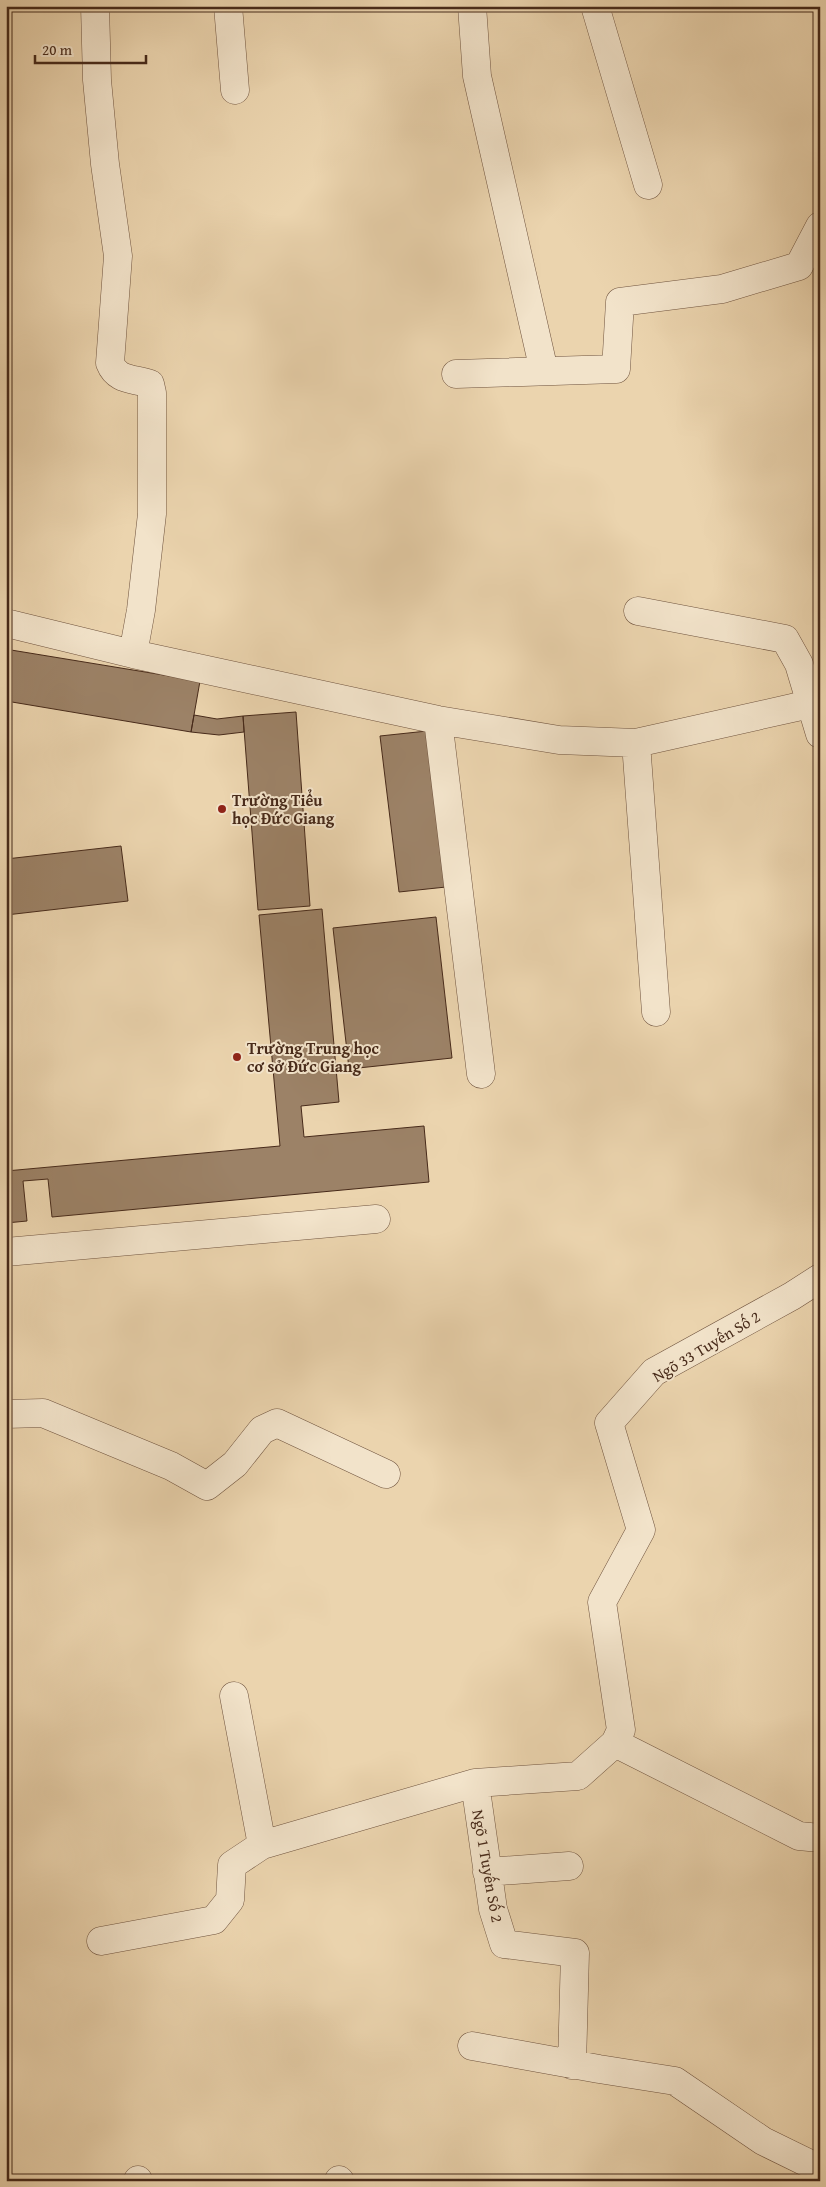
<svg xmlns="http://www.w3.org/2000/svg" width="826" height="2187" font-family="'Gentium Book Plus',serif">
<rect width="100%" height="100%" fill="#ebd4ae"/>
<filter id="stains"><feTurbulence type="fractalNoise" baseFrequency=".004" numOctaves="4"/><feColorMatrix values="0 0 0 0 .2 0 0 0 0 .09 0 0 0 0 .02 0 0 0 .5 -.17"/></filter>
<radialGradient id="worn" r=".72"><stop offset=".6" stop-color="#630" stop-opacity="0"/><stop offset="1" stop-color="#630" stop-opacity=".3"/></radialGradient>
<!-- building -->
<path fill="#9c8267" stroke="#472a1a" d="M6 650H11L6 679Z
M11 650 200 681 191 732 6 701V679Z
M296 712 310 906 258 910 243 716Z
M194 715 217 719 243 716 244 732 219 735 191 732Z
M427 731 446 887 399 892 380 736Z
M121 846 128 901 6 915V859Z
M322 909 339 1102 301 1106 304 1137 424 1126 429 1182 52 1217 48 1179 23 1181 27 1221 6 1223V1171L280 1146 259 915Z
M436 917 452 1058 349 1069 333 928Z"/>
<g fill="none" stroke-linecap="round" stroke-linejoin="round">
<!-- minor casing -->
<g stroke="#70543f" stroke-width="29">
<path id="minor" d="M95 6 97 80 105 164 118 256 110 363C117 381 133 378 150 384L152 393V514L141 610 133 654
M228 6 235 90
M472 6 477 76 544 371
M595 6 648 185
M456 374 616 369 620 302 722 289 799 266 820 226
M638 611 785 639 799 664 820 734
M6 623 133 654 438 720 559 740 636 743 810 704
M438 720 481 1074
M636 743 656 1012
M6 1252 376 1219
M6 1414 43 1413 171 1466 207 1486 235 1464 262 1430 277 1423 386 1474
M234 1696 262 1845
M615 1743 799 1836 820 1838
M475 1783 493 1909 504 1944 575 1953 572 2065
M487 1872 569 1866
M101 1941 214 1920 230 1900 232 1865 262 1845 475 1783 578 1776 615 1743 621 1730 602 1602 641 1530 609 1423 654 1372 792 1296 820 1278
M472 2046 599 2069 675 2081 763 2141 820 2169
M138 2180V2181
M339 2180 340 2181"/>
</g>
<!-- minor -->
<use href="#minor" stroke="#f2e3ca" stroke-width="28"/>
</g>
<!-- markers -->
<g fill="#8f2418" stroke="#f2e3ca" stroke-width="2">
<circle cx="222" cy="809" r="5"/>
<circle cx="237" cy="1057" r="5"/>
</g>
<g text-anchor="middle" stroke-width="4" stroke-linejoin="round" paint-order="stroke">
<!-- poi labels -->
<g font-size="16" font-weight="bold" fill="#472a1a" stroke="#f2e3ca" text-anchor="start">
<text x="232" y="806">Trường Tiểu<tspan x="232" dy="18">học Đức Giang</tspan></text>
<text x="247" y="1054">Trường Trung học<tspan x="247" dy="18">cơ sở Đức Giang</tspan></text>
</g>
<!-- street labels -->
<g font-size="16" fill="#472a1a" stroke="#f2e3ca">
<text transform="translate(706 1346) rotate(-31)" y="6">Ngõ 33 Tuyến Số 2</text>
<text transform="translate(488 1866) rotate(80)" y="6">Ngõ 1 Tuyến Số 2</text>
</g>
</g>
<!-- margin -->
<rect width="826" height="2187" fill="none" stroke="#ebd4ae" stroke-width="25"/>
<rect x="8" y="8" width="811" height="2172" fill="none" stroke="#472a1a" stroke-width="2.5"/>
<rect x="12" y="12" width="801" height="2162" fill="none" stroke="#472a1a"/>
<!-- scale -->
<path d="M35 55v8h111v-8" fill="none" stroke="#472a1a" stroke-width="2.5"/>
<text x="42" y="55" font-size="15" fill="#472a1a" stroke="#f2e3ca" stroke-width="4" paint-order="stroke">20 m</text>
<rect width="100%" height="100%" filter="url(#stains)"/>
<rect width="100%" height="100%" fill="url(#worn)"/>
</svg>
